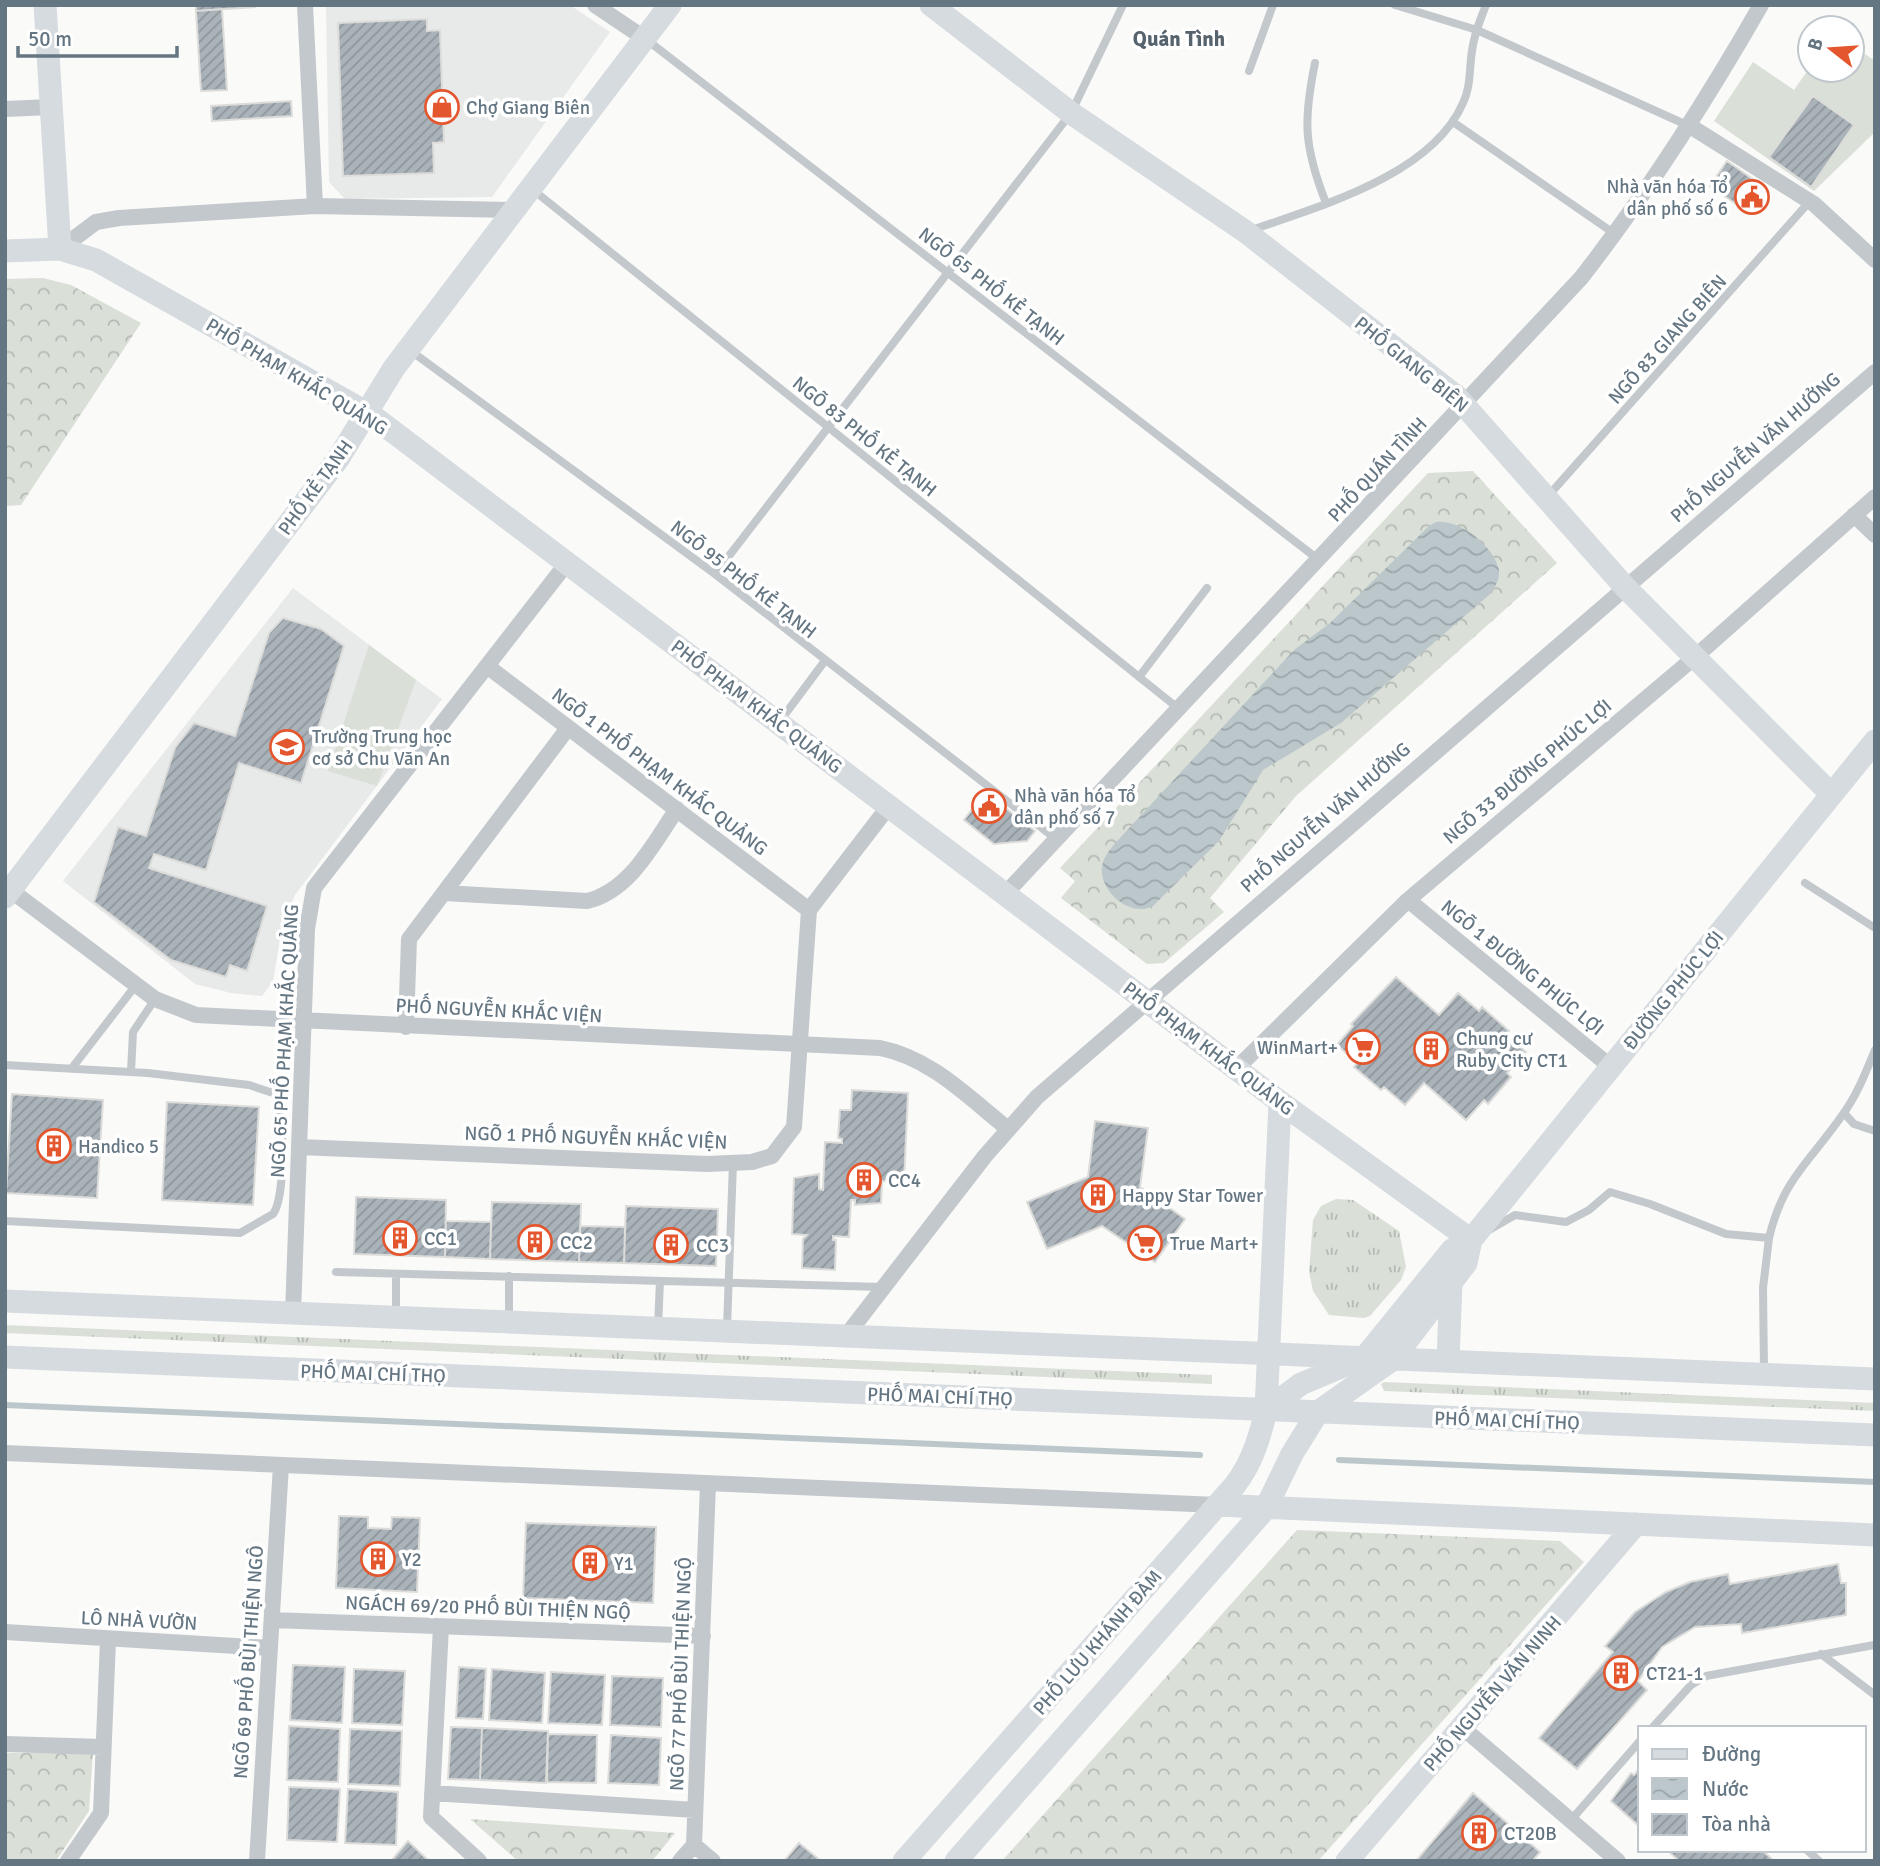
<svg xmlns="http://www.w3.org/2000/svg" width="1880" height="1866" font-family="Signika,sans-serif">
<defs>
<pattern id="grass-tufts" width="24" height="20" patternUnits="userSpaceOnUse" patternTransform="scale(1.75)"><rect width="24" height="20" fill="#dadfd7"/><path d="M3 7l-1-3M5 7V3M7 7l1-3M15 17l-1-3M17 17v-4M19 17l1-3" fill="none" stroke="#b4b9b4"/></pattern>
<pattern id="forest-crowns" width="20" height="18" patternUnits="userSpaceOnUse" patternTransform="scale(1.75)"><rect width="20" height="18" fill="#dadfd7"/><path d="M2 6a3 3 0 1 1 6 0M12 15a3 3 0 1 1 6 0" fill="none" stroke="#b4b9b4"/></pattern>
<pattern id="water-waves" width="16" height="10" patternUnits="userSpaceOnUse" patternTransform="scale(1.75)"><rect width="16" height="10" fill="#bbc7cb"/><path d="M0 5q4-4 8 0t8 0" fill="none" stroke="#9ca6aa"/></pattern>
<pattern id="building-hatch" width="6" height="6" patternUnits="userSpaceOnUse" patternTransform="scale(1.75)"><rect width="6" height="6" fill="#aab3b9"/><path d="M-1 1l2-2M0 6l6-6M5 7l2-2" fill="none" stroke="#8e969c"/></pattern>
</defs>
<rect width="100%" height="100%" fill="#fafaf8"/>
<!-- built -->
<path fill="#e8e9e9" d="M326 5H570L610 32 492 197 345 199 329 182Z
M293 588 442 699 295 895 282 927 273 982 262 996 231 993 195 984 63 881Z"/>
<!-- grass -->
<path fill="url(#grass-tufts)" d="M1336 1199 1353 1200 1399 1231 1406 1267 1401 1280 1370 1316 1364 1318 1329 1315 1313 1291 1309 1272 1313 1220 1321 1206Z
M5 1325 1212 1375V1384L5 1333Z
M1384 1382 1875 1403V1411L1384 1391 1381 1384Z"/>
<!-- forest -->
<path fill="url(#forest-crowns)" d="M43 278 71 285 141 323 21 505 5 506V279Z
M1473 471 1557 563 1296 796 1210 898 1224 912 1164 963 1147 964 1061 898 1075 881 1060 868 1428 473Z
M1297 1530 1560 1541 1584 1562 1318 1861H1002Z
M5 1753H93L89 1811 56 1861H9L5 1858Z
M470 1819 675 1833 652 1861H518Z"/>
<!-- pitch -->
<path fill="#dadfd7" d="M1852 45 1875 61V132L1814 191 1714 121 1753 62 1794 90 1810 67V70H1852Z
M369 645 416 680 377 786 328 771Z"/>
<!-- water -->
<path fill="url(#water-waves)" d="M1436 522C1460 519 1494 546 1499 570 1500 580 1495 587 1489 595L1341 723 1263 770 1219 841 1153 906C1129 919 1095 888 1103 862 1106 853 1113 846 1119 839L1294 650 1330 623 1429 526Z"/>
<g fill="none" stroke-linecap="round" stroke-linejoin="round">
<!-- stream -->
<path stroke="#bbc7cb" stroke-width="6" d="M5 1405 1200 1455
M1339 1460 1875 1482"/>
</g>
<!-- building -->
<path fill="url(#building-hatch)" stroke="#dcdcda" stroke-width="2" d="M196 5H255V7L196 11Z
M222 9 227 90 201 91 196 11Z
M427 19V31L440 30 444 142 433 143 434 173 343 176 338 23Z
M1813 96 1854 125 1811 187 1769 157Z
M291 101 292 116 212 121 211 106Z
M1727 161 1761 185 1743 209 1710 186Z
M283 618 321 629 344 646 301 783 239 763 206 870 154 854 149 868 267 906 247 971 230 965 226 977 171 960 94 902 118 827 146 836 175 748 194 723 235 736 269 633Z
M985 792 1035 831 1027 841 994 844 964 820Z
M1396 977 1439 1015 1458 993 1479 1011 1482 1007 1509 1031 1506 1035 1526 1052 1507 1073 1511 1077 1488 1104 1484 1100 1466 1120 1424 1083 1405 1105 1384 1087 1381 1090 1354 1067 1357 1063 1337 1045 1353 1026 1351 1024Z
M852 1090 908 1093 904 1182 882 1181 881 1203 855 1205V1200H851L849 1237 833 1236V1240H836L835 1270 802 1268 803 1239 807 1235 792 1234 794 1178 819 1174V1189L823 1190 825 1142 842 1143V1139L838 1138 840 1110H851Z
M12 1094 103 1100 97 1198 6 1193Z
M167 1102 259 1107 253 1205 162 1200Z
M1095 1121 1148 1128 1140 1187 1185 1219 1155 1262 1102 1226 1047 1249 1027 1202 1088 1177Z
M356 1197 446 1200 445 1257 354 1254Z
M492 1202 581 1204 579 1262 490 1259Z
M626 1206 718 1209 716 1266 624 1263Z
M446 1221 491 1222 490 1259 445 1257Z
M580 1226 625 1227 624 1263 579 1262Z
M339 1516 368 1517V1528L391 1529 392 1517 420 1518 417 1592 336 1588Z
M526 1523 656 1527 653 1603 523 1598Z
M1838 1564 1841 1583H1846V1615L1742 1633 1741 1624 1695 1627 1662 1647 1638 1681 1647 1690 1577 1769 1539 1738 1613 1652 1605 1646 1635 1612 1666 1592 1690 1582 1728 1574 1730 1584Z
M293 1665 345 1667 342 1723 290 1720Z
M459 1667 486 1669 483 1719 456 1718Z
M354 1669 405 1671 402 1725 352 1723Z
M492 1669 545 1673 542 1723 489 1720Z
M551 1672 605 1675 602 1725 548 1723Z
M612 1676 663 1678 661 1727 610 1725Z
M289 1726 340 1729 338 1782 287 1780Z
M451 1727 482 1728 480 1780 448 1779Z
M482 1728 548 1731 546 1783 480 1780Z
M350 1729 402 1731 400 1786 348 1784Z
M548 1734 597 1735 596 1783 547 1782Z
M611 1735 661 1738 659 1785 608 1783Z
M1640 1768V1827L1611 1801 1631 1773 1634 1775Z
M289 1787 340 1789 337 1842 287 1840Z
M348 1789 398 1792 396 1845 345 1843Z
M1473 1793 1540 1852 1532 1861H1416Z
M408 1841 429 1861H391Z
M799 1843 821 1861H784Z
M1667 1850H1762L1774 1861H1679Z"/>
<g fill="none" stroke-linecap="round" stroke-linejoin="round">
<!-- lane -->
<path stroke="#c3c8cc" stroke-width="8" d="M1395 5 1477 30 1689 126
M647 40 1319 560
M1315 63C1303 121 1304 147 1326 203
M1249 71 1273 5
M1453 122 1615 234
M532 189 1179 709
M1249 231C1319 206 1431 176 1463 103 1471 87 1469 69 1472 51 1474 35 1480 20 1486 5
M411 351 715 574 1056 839
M1549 495 1810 201
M715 574 1071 113 1123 5
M1139 677 1207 588
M780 721 824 662
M1805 883 1875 928
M5 1065 148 1073 249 1085 276 1094C284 1115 286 1197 273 1214L240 1233 5 1221
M72 1068 136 985
M131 1072 133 1032 155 999
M1844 1113 1854 1124 1875 1131
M1489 1230 1515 1215 1566 1222 1589 1210 1610 1192 1650 1204 1726 1234 1769 1238C1783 1178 1811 1161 1843 1114 1857 1095 1866 1072 1875 1050
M336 1272 882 1287
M509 1276V1319
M396 1316V1274
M658 1327 660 1281
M727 1328 733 1163
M1764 1371 1763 1288 1769 1238
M1821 1654 1875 1695
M1652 1728 1691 1685 1706 1676 1874 1645
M1571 1820 1640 1741
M1807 1850 1819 1861"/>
<!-- street -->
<path stroke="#c3c8cc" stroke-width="16" d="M305 5 315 206
M595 5 644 38
M5 109 51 107
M1690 126 1814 204 1875 260
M60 249 96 222 119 218 315 206 514 210
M1854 515 1875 535
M487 666 809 910 889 806
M5 886 155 999 196 1015 880 1048C931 1058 968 1097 1007 1128
M444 893 587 901C630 891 653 844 677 809
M1005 894 1581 278C1649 191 1706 101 1761 5
M1408 900 1611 1067
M406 1027 409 939 568 728
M1236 1069 1408 900 1695 657 1875 497
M299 1147 707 1164 752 1162 772 1156 794 1127 809 910
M293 1313 307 929 314 888 567 563
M846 1336 985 1156 1037 1097 1875 372
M5 1453 1217 1505
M272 1620 703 1636
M441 1627 431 1817 479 1861
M5 1632 270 1648
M1463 1728 1618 1861
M5 1744 103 1747
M432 1793 695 1810
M694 1845 713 1861
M68 1861 101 1813 108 1640
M257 1861 281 1465
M680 1861 694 1845 708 1484"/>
<!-- secondary -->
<path stroke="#d6dbdf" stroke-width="23" d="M45 5 60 249
M931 5 1071 113 1246 232 1456 396 1625 587 1831 794
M5 251 60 249 96 260 371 415 1280 1102 1471 1240
M5 897 338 459 394 368 670 5
M5 1301 1875 1379
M5 1357 1875 1435
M1448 1361 1451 1283
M1266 1410 1301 1384 1365 1357 1452 1250 1471 1240 1875 741
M1217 1505 1875 1535
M904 1861 1235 1485C1252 1463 1260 1437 1266 1410L1280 1102
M956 1861 1266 1508 1292 1454 1318 1412 1393 1359 1466 1263 1471 1240
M1347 1861 1636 1524"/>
</g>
<!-- icons -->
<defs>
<g id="shop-ring" transform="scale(1.75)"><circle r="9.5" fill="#fff" stroke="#e4572e" stroke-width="1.5"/><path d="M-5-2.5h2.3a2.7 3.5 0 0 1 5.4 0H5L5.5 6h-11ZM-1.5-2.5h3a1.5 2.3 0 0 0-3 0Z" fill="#e4572e"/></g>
<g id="civic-ring" transform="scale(1.75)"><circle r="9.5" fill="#fff" stroke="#e4572e" stroke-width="1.5"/><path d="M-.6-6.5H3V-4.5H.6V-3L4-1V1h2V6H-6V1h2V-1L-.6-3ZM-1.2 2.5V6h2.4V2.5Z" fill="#e4572e"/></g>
<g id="school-ring" transform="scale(1.75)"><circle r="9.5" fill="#fff" stroke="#e4572e" stroke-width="1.5"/><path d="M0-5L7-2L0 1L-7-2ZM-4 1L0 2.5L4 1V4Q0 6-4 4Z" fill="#e4572e"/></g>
<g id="supermarket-ring" transform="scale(1.75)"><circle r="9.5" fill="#fff" stroke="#e4572e" stroke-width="1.5"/><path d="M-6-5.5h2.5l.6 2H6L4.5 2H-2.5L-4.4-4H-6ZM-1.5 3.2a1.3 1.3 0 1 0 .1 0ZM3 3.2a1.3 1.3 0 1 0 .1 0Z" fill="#e4572e"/></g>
<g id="building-ring" transform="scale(1.75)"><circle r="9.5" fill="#fff" stroke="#e4572e" stroke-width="1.5"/><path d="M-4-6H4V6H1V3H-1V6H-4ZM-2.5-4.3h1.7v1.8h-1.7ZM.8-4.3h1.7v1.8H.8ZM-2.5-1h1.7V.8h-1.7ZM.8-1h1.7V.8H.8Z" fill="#e4572e"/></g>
</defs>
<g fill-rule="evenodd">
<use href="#shop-ring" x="442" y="107"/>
<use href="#civic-ring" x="1752" y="197"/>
<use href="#school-ring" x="287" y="747"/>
<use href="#civic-ring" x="989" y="806"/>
<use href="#supermarket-ring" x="1363" y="1047"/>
<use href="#building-ring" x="1431" y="1049"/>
<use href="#building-ring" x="54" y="1146"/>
<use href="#building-ring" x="864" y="1180"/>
<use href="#building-ring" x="1098" y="1195"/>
<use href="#building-ring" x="400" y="1238"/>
<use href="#building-ring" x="535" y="1242"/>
<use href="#supermarket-ring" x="1145" y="1243"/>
<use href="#building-ring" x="671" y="1245"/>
<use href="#building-ring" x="378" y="1559"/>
<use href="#building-ring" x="590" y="1563"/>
<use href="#building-ring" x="1621" y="1673"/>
<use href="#building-ring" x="1479" y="1833"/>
</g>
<g text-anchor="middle" stroke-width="7" stroke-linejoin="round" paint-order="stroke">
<!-- poi labels -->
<g font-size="19" fill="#657683" stroke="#fff" text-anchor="start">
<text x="466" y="114">Chợ Giang Biên</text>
<text x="1728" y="193" text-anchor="end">Nhà văn hóa Tổ<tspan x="1728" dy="22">dân phố số 6</tspan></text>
<text x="312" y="743">Trường Trung học<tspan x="312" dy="22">cơ sở Chu Văn An</tspan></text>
<text x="1014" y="802">Nhà văn hóa Tổ<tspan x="1014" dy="22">dân phố số 7</tspan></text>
<text x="1456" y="1045">Chung cư<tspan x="1456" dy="22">Ruby City CT1</tspan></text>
<text x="1338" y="1054" text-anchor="end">WinMart+</text>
<text x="78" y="1153">Handico 5</text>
<text x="888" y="1187">CC4</text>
<text x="1122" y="1202">Happy Star Tower</text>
<text x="424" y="1245">CC1</text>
<text x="560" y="1249">CC2</text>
<text x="1170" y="1250">True Mart+</text>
<text x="696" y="1252">CC3</text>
<text x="402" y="1566">Y2</text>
<text x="614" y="1570">Y1</text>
<text x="1646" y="1680">CT21-1</text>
<text x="1504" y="1840">CT20B</text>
</g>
<!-- street labels -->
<g font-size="19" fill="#657683" stroke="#fff">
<text transform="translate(992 286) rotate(38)" y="7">NGÕ 65 PHỐ KẺ TẠNH</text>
<text transform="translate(1667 339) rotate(-48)" y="7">NGÕ 83 GIANG BIÊN</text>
<text transform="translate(1412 364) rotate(39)" y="7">PHỐ GIANG BIÊN</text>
<text transform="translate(297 376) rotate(31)" y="7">PHỐ PHẠM KHẮC QUẢNG</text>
<text transform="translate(865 436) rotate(39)" y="7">NGÕ 83 PHỐ KẺ TẠNH</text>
<text transform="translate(1755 447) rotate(-41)" y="7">PHỐ NGUYỄN VĂN HƯỞNG</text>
<text transform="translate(1377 469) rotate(-47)" y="7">PHỐ QUÁN TÌNH</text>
<text transform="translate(315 487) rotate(-54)" y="7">PHỐ KẺ TẠNH</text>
<text transform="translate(744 579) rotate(38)" y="7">NGÕ 95 PHỐ KẺ TẠNH</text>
<text transform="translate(757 706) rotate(37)" y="7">PHỐ PHẠM KHẮC QUẢNG</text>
<text transform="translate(660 771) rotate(37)" y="7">NGÕ 1 PHỐ PHẠM KHẮC QUẢNG</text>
<text transform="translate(1527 771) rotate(-40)" y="7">NGÕ 33 ĐƯỜNG PHÚC LỢI</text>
<text transform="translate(1325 817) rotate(-41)" y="7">PHỐ NGUYỄN VĂN HƯỞNG</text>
<text transform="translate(1523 967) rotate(39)" y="7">NGÕ 1 ĐƯỜNG PHÚC LỢI</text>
<text transform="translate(1673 990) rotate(-51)" y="7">ĐƯỜNG PHÚC LỢI</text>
<text transform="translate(499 1010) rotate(3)" y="7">PHỐ NGUYỄN KHẮC VIỆN</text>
<text transform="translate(284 1041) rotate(-87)" y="7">NGÕ 65 PHỐ PHẠM KHẮC QUẢNG</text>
<text transform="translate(1209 1048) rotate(37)" y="7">PHỐ PHẠM KHẮC QUẢNG</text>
<text transform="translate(596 1137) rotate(2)" y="7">NGÕ 1 PHỐ NGUYỄN KHẮC VIỆN</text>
<text transform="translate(373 1373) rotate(2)" y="7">PHỐ MAI CHÍ THỌ</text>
<text transform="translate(940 1396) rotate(2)" y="7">PHỐ MAI CHÍ THỌ</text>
<text transform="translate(1507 1420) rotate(2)" y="7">PHỐ MAI CHÍ THỌ</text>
<text transform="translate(488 1607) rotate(2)" y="7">NGÁCH 69/20 PHỐ BÙI THIỆN NGỘ</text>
<text transform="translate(139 1620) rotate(3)" y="7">LÔ NHÀ VƯỜN</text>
<text transform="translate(1097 1642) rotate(-49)" y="7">PHỐ LƯU KHÁNH ĐÀM</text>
<text transform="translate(248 1662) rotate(-86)" y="7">NGÕ 69 PHỐ BÙI THIỆN NGÔ</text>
<text transform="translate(680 1674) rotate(-88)" y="7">NGÕ 77 PHỐ BÙI THIỆN NGỘ</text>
<text transform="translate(1492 1693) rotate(-49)" y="7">PHỐ NGUYỄN VĂN NINH</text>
</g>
<!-- neighbourhood labels -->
<g font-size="21" font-weight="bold" fill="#57646e" stroke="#fff">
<text x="1179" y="46">Quán Tình</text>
</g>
</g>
<!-- border -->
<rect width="1880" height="1866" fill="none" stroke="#657683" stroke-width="14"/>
<!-- legend -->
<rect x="1638" y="1726" width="228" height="126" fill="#ffffff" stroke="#c1c8cd" stroke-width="2"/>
<rect x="1652" y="1749" width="35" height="10" fill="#d6dbdf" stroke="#c1c8cd" stroke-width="2"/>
<text x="1702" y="1761" font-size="21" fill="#657683">Đường</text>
<rect x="1652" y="1778" width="35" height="21" fill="url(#water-waves)" stroke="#c1c8cd" stroke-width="2"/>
<text x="1702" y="1796" font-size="21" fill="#657683">Nước</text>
<rect x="1652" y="1814" width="35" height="21" fill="url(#building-hatch)" stroke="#c1c8cd" stroke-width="2"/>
<text x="1702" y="1831" font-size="21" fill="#657683">Tòa nhà</text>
<!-- north arrow -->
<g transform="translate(1831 49) rotate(287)"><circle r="33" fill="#ffffff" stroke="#c1c8cd" stroke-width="2"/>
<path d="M0-5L12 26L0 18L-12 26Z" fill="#e4572e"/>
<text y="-10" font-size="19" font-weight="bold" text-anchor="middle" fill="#657683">B</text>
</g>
<!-- scale -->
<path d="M18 46v10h159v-10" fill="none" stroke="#657683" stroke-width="3.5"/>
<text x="28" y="46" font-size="21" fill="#657683" stroke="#ffffff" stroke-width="5" paint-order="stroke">50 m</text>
</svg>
